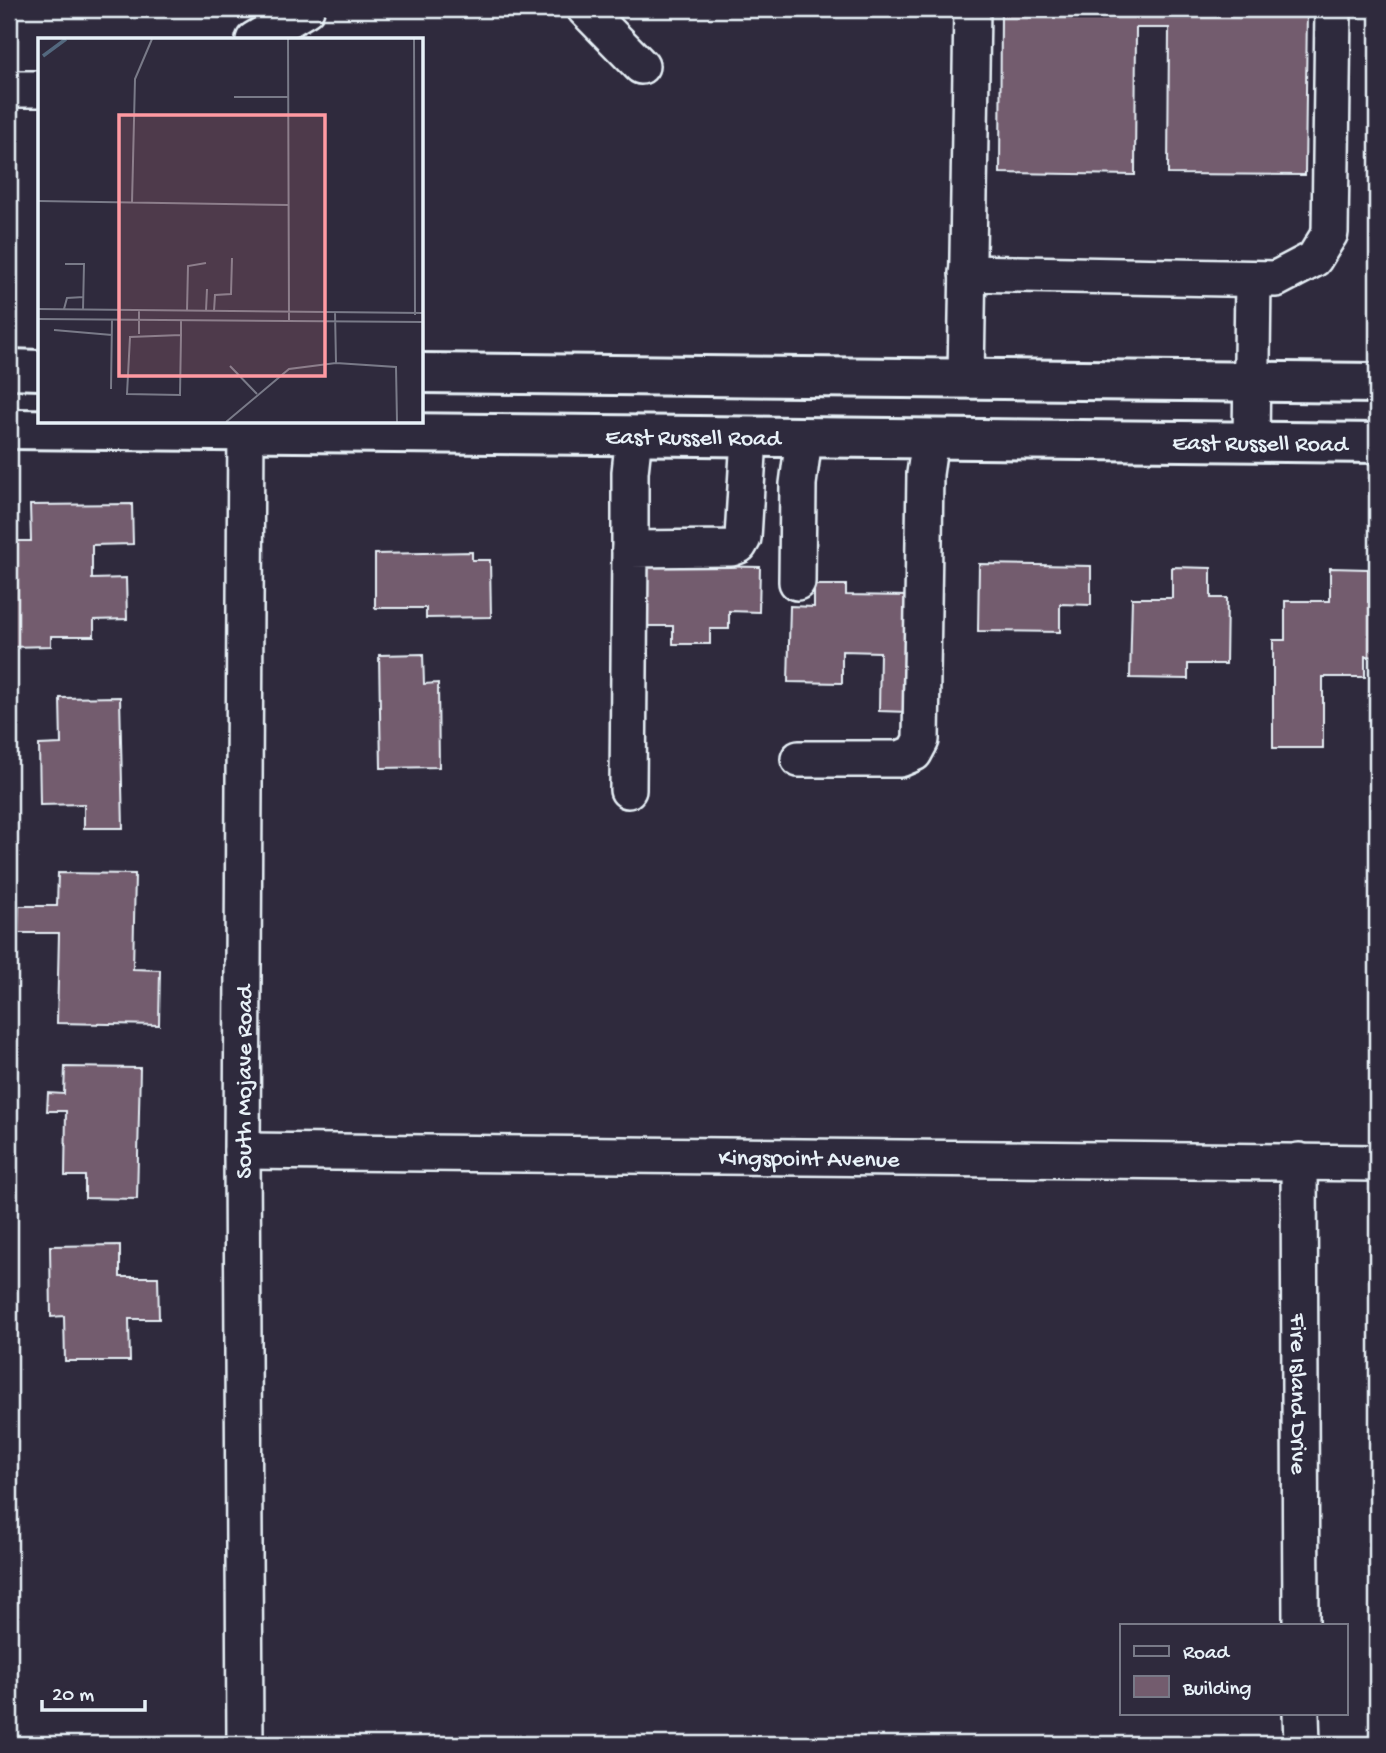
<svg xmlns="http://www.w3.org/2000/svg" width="1386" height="1753" font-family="'Gochi Hand',sans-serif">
<rect width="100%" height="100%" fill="#2f2a3d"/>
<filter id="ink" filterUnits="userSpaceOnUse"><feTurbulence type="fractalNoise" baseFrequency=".0143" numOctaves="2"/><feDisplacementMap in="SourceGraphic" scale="14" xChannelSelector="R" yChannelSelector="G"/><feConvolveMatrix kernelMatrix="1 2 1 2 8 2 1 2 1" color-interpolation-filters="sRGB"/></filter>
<g filter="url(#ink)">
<!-- building -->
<path fill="#735c6e" stroke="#e8f1f8" stroke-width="2" d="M1001 9H1307L1305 175 1168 174 1169 28H1136L1135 175 1000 173Z
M132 504 133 544 92 545V579L126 578 127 619 94 620V636H51V646L9 647V596H15L14 541H31L30 505Z
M472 552V560H490L491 617 426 618V608H375V554Z
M979 564 1091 566V605L1060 604V632L978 631Z
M646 565 760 567 759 612 729 611V629H710V644H673V626H646Z
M1172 567 1211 568V598H1227L1226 664H1188V679L1130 678 1132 598H1172Z
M1330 568 1368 569V602H1377V657L1365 656V677H1323V748H1273V640H1285V601H1330Z
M814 585H846V595L909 596 908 712 879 711 880 652 842 651V683L788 682 790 606 814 607Z
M423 654 424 684 438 683 439 767 381 768 379 655Z
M120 697 123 828H84V804L40 805 39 745 61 744 60 698Z
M58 873 135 874 133 969 160 970 159 1025 57 1023 59 933H18L19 906H57Z
M65 1067 140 1068 137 1199 85 1198V1176H65L66 1111H47L48 1093 64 1094Z
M120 1245V1277H158L159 1319H129L130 1361H65L64 1316 51 1317 50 1246Z"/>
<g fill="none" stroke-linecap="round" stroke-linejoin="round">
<!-- minor casing -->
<g stroke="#e8f1f8" stroke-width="40">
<g id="minor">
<path d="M585 9 641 66"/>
<path d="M254 40 306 9"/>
<path d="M9 89H40"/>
<path d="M967 273 1276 279 1314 259 1330 233 1333 9"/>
<path d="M966 378 972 9"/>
<path d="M1251 442 1253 279"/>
<path d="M630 549V472L634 436"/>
<path d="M797 582 798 484 804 438"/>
<path d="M799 759H900L914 753 921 740 925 474 930 439"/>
<path d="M628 790 630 549 731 548 739 545 743 538 749 437"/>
<path id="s1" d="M242 1151 1377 1163"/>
<path id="s2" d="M1299 1161 1301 1625"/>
<path d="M1301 1713 1302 1744"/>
<path id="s3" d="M245 1744 242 1151 246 422"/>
</g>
</g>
<!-- major casing -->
<g stroke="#e8f1f8" stroke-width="44">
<g id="major">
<path d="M9 369 40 370"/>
<path d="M422 373 1377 383"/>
<path id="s4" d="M9 429 1377 443"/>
</g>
</g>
<!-- minor -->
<use href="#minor" stroke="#2f2a3d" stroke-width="35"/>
<!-- major -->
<use href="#major" stroke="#2f2a3d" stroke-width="38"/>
</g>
</g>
<g text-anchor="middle" stroke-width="7" stroke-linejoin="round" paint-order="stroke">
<!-- street labels -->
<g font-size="24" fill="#e8f1f8" stroke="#2f2a3d">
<text dy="8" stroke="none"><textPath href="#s4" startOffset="684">East Russell Road</textPath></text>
<text dy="8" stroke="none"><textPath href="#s4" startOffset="1251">East Russell Road</textPath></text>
<text dy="8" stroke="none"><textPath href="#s3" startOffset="662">South Mojave Road</textPath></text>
<text dy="8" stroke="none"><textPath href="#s1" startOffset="567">Kingspoint Avenue</textPath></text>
<text dy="8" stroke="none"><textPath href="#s2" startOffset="233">Fire Island Drive</textPath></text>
</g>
</g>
<!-- overview -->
<g transform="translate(38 38)">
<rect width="385" height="385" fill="#2f2a3d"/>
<path fill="none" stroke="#53687e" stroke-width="3.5" d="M5 18 28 1"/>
<path fill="none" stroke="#797a88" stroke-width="2" d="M250 1 251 283M376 1 377 277M196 59H251M0 163 251 167M94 165 97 41 114 1M27 226H46L45 272M0 271 385 275M26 271 29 260 46 259M149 273 150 228 168 225M168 273 169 251M176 273 177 257 193 256 194 220M297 274 298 325M0 281 385 284M16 292 74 297M101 296V272M143 297 92 299 89 356 142 357 143 297V282M192 328 219 356M73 351 74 281M188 384 251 331 298 325 358 329 359 384"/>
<path fill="#ff9aa2" fill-opacity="0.15" stroke="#ff9aa2" stroke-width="3.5" d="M81 77H287V338H81Z"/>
<rect width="385" height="385" fill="none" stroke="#e8f1f8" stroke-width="3.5"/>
</g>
<!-- margin -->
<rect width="1386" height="1753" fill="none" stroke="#2f2a3d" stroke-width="35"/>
<rect x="18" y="18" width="1351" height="1718" fill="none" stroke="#e8f1f8" stroke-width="2.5" filter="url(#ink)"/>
<!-- legend -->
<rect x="1120" y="1624" width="228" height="91" fill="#2f2a3d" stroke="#797a88" stroke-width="2"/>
<rect x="1134" y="1646" width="35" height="10" fill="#2f2a3d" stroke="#797a88" stroke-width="2"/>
<text x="1183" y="1658" font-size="21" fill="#e8f1f8">Road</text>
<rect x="1134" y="1676" width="35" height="21" fill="#735c6e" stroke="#797a88" stroke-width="2"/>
<text x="1183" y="1694" font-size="21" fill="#e8f1f8">Building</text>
<!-- scale -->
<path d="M42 1700v10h103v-10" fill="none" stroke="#e8f1f8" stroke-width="3.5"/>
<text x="52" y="1700" font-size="21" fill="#e8f1f8" stroke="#2f2a3d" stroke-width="5" paint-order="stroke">20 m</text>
</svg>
